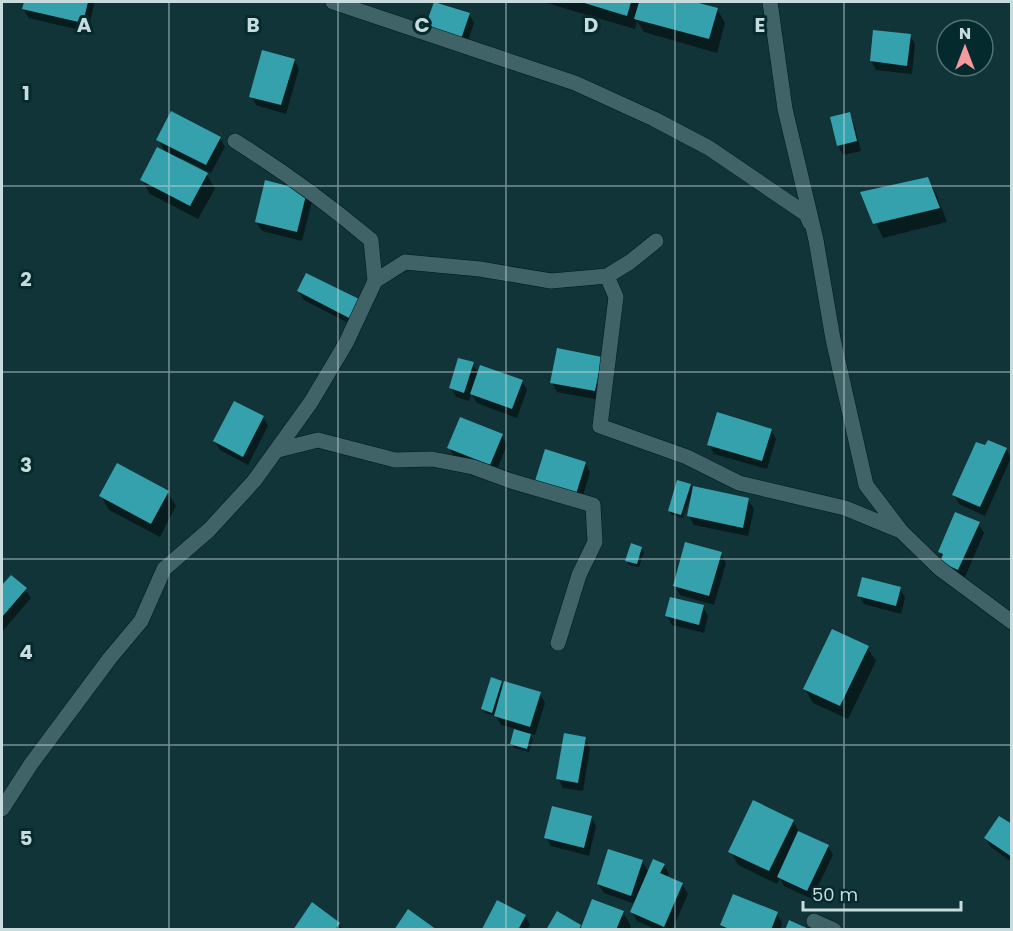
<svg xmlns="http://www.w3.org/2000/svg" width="1013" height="931" font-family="Poppins,sans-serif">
<rect width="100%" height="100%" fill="#103438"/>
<!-- shadow -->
<path fill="#0007" d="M25 2H93L94 4 88 32 29 18 23 9Z
M543 2H689L717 9 725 23 717 53 644 32 637 21 635 29Z
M469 14 474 23 466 47 432 36Z
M910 35 915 44 912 74 876 70 871 61Z
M294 60 299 69 286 114 256 105 251 96Z
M849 114 854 123 861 151 843 155 838 146 832 118Z
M220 138 225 147 211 173 181 158 180 161 207 175 215 189 198 219 150 194 142 180 166 153 158 140Z
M927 179 936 193 947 222 883 238 862 193Z
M306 192 312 201 302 241 262 231 256 222Z
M298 291 360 301 356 327 304 300Z
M601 358 600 400 557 392 552 383Z
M473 364 479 374 522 381 527 390 517 418 477 403 471 394 469 401 456 397 451 387Z
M263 417 268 426 248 465 220 450 214 441Z
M771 430 776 439 767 469 714 454 709 445Z
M502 436 507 445 495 474 454 457 449 447Z
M986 447 1006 449 1011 458 985 516 959 504 954 495Z
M585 463 590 472 581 502 542 490Z
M118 465 168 493 176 506 160 537 109 510 101 496Z
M690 485 693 490 683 518 672 515 669 511Z
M748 499 754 509 748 536 694 525 689 516Z
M979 524 984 533 964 579 947 571 939 552Z
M641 548 644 552 639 567 629 565 627 561Z
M721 554 726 563 714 605 680 595 675 586Z
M11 577 25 589 31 598 2 632V588Z
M900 588 905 598 901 614 864 604 859 595Z
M703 607 708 616 704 633 672 625 667 616Z
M867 647 876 661 848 719 813 703 805 689Z
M501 682 504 688 540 694 545 703 535 735 530 734 533 739 529 752 514 748 512 744 516 729 501 725 496 716 485 713 482 709Z
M585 739 590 748 583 791 563 788 558 778Z
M591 817 596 826 589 856 551 846 546 837Z
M793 821 800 834 828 846 833 855 812 899 784 886 780 879 777 884 738 865 730 851Z
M1012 826V862L991 847 985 838Z
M642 861 649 873 664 865 669 874 667 878 682 884 688 894 672 930H657L637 921 632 912 635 904 604 893 598 884Z
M623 912 631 926 629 930H548L580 926 582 929Z
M777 914 782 923 780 930H724L722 925Z
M525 916 530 925 527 930 484 929Z
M339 924 343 930H295Z"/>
<!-- building -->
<path fill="#35a1ad" d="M24 2H88L83 23 22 9Z
M434 2 470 13 461 39 425 27Z
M581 2H631L627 16Z
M639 2H695L718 8 709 39 634 19Z
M873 30 911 34 907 66 870 61Z
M262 50 295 59 281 105 249 97Z
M171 111 221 137 206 165 156 140Z
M850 112 857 141 837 146 830 117Z
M157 147 208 173 190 206 140 180Z
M928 177 940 208 873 224 860 192Z
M265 180 307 191 297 232 255 222Z
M306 273 361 300 351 319 297 291Z
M557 348 602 357 595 391 550 383Z
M458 358 474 362 464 393 449 388Z
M480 365 523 380 512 409 470 394Z
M234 401 264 416 243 457 213 441Z
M717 412 772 429 762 461 707 445Z
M460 417 503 434 490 465 447 448Z
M988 440 1007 448 980 507 952 495 976 442 985 445Z
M545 449 586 462 576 494 535 481Z
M117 463 169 491 151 524 99 496Z
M677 480 691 484 681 515 668 511Z
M693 486 749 498 743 528 687 516Z
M955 512 980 522 958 570 940 562 943 554 938 552Z
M685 542 722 552 709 596 673 586Z
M631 543 642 547 637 564 625 561Z
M11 575 27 588 2 617V585Z
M862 577 901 587 896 606 857 596Z
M670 597 704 605 699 625 665 616Z
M832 629 869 646 840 706 803 689Z
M491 677 502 681 492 713 481 709Z
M504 681 541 692 530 727 494 716Z
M514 729 531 734 527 749 510 744Z
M564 733 586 737 578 783 556 779Z
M753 800 794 820 769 871 728 852Z
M552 806 592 816 584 848 544 838Z
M999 816 1012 824V857L984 838Z
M798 831 829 845 807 891 777 877Z
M608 849 643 860 631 896 597 884Z
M653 859 665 864 660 873 683 883 664 927 630 912Z
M733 894 778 912 771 930H731L720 925Z
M592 899 624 911 616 930H580Z
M497 900 526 915 518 930 482 929Z
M312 902 340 923 335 930H293Z
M408 909 437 930H394Z
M557 911 581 925 579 930H546Z
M789 920 811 930H785Z"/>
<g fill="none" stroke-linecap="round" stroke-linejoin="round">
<!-- street casing -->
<g stroke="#011a1d" stroke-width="16">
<path id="street" d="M333 2 575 83 654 119 709 148 806 214 810 223
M770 2 785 109 816 240 833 339 866 485 901 531 939 568 1012 622
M607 276 616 297 600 426 687 457 739 483 845 508 901 531
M375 281 405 262 480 269 551 281 607 276 630 262 656 241
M278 450 318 440 395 460 432 459 473 467 511 481 593 505 595 542 579 575 558 643
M2 809 31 764 110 658 141 621 164 569 209 530 254 481 311 402 346 343 375 281 371 240C327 203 283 171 235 141
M814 921 834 930"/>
</g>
<!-- street -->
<use href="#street" stroke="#406367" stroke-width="15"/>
</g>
<!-- grid -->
<path fill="none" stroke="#c8dbdd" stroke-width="1.5" stroke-opacity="0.55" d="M169 2V930M338 2V930M506 2V930M675 2V930M844 2V930M2 186H1012M2 372H1012M2 559H1012M2 745H1012"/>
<g font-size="20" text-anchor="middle" font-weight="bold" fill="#c8dbdd" stroke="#052a2e" stroke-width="6" stroke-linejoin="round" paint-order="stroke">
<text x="84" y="32">A</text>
<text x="253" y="32">B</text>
<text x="422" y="32">C</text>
<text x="591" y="32">D</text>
<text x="760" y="32">E</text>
<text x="26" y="100">1</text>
<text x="26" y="286">2</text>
<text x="26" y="472">3</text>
<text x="26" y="659">4</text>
<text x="26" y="845">5</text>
</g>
<!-- border -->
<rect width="1013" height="931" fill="none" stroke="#c8dbdd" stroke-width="6"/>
<!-- north arrow -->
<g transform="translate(965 48)"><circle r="28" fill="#052a2e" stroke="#537174" stroke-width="1.5"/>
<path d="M0-4.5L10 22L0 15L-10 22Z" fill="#f59b9e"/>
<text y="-9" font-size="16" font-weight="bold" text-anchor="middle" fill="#c8dbdd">N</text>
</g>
<!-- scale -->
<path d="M803 901v9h158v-9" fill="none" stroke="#c8dbdd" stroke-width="3"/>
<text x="812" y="901" font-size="18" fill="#c8dbdd" stroke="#052a2e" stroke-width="4.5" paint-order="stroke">50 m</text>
</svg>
